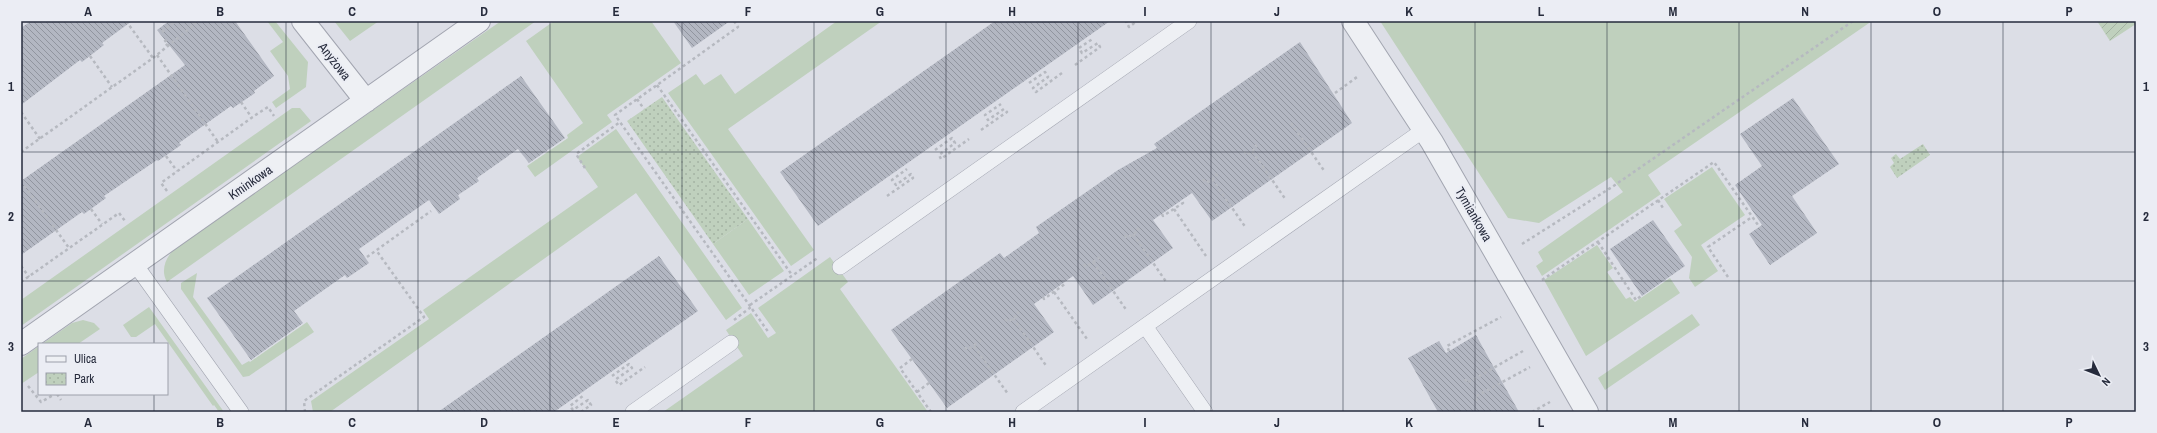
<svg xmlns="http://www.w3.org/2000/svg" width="2157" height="433" font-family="'Archivo Narrow',sans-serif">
<defs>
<pattern id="park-dots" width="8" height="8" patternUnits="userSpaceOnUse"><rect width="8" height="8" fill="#bfd0bd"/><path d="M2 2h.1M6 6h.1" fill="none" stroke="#a4b3a3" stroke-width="1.8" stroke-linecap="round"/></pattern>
<pattern id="garden-furrows" width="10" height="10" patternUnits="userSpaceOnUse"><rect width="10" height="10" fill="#bfd0bd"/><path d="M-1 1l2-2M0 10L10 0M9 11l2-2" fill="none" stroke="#a4b3a3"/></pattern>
<pattern id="building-back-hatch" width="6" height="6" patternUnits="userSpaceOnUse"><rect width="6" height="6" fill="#b3b7c2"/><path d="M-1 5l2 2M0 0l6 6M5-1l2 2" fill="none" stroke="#91959f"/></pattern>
</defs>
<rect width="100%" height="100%" fill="#dcdee6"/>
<!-- grass -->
<path fill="#bfd0bd" d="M267 21H275L308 62 306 87 276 108 272 102 290 89 288 76 270 51 283 42Z
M334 21H379L350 41Z
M501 21H536L167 282C160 270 166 257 175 248Z
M554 21H651L681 63 607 115 612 122 535 177 527 166 568 138 567 135 583 123 526 41Z
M837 21H882L728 129 814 250 791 266 668 93 696 74 704 85 721 74 735 94Z
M1380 21H1872L1648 175 1661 194 1542 276 1536 266 1543 261 1538 252 1623 192 1611 177 1539 223 1508 218Z
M292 108H300L311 121 21 326V300Z
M616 129 742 308 726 320 636 193 330 412H313L311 401 429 319 423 310 598 187 577 157Z
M1712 167 1745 215 1701 245 1718 271 1695 287 1689 278 1692 257 1674 231 1682 225 1664 199Z
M748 219 784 271 749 295 713 244Z
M1597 245 1613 268 1607 272 1626 299 1630 297 1635 302 1670 278 1680 293 1586 356 1544 280Z
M830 257 848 282 840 289 928 412H663L743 356 726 330 751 313 768 338 776 333 758 308Z
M197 273 193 297 242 365 249 361 250 362 307 322 314 332 249 376 243 377 181 289V283Z
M149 307 224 412H219L214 405 213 406 155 324 136 337H131L123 325Z
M1692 314 1700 325 1605 390 1598 378Z
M83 320 94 323 100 329 78 344H42L72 323Z
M39 346V372L21 384V359Z"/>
<!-- park -->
<path fill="url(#park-dots)" d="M662 97 748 219 713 244 627 121Z
M1923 144 1930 155 1897 178 1890 167 1894 163 1891 158 1896 154 1900 159Z"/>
<!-- garden -->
<path fill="url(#garden-furrows)" d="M2097 21H2134L2136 24 2110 41Z"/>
<!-- building -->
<path fill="url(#building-back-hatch)" d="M31 21H132L102 43 104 45 82 62 80 60 21 105V28Z
M169 21H235L274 76 254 91 255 93 233 108 231 106 179 143 181 145 158 161 157 160 104 196 106 198 84 214 82 212 21 255V181L185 65 157 30Z
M673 21H730L692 48Z
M995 21H1110L818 226 780 172Z
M1300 42 1352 123 1212 221 1192 193 1153 220 1173 248 1093 305 1073 276 1034 304 1054 332 947 408 891 330 1000 253 1004 258 1039 233 1036 227 1118 170 1157 148 1154 144Z
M521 76 565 138 529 163 518 149 477 178 479 181 458 195 460 199 439 214 429 200 359 249 369 263 347 278 345 275 294 311 303 323 251 360 207 298Z
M1793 98 1839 164 1792 196 1817 233 1770 265 1749 234 1762 225 1735 185 1762 166 1740 134Z
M1653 220 1685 266 1642 296 1610 249Z
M659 256 698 311 554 412H438Z
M1476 335 1492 364 1519 412H1438L1408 358 1439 341 1446 353Z"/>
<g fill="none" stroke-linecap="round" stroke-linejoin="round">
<!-- service casing -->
<g stroke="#a2a5b0" stroke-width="16">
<path id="service" d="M135 264 241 412
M840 267 1189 21
M1145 326 1205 412
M633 412 731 343
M1023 412 1425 129"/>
</g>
<!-- minor casing -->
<g stroke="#a2a5b0" stroke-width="24">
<path id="minor" d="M303 21 366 101
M1353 21 1432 142 1587 412
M21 344 479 21"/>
</g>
<!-- path -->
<path stroke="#b6b9c0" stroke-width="2.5" stroke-dasharray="3 3" stroke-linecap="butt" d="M126 21 153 58
M734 21 738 27 615 115 769 333
M1128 21 1126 22 1129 27 1137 21
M162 32 175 21
M168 46 164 42 169 38
M157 55 218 142
M90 56 112 87
M1075 65 1100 47 1098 43 1082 53 1079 48 1094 38
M1029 83 1045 72 1048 77 1033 88 1036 92 1062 73
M657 85 792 275
M1335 93 1357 77
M637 99 644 109
M241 102 252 118
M21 112 40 139
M1291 123 1325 172
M981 130 1007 112 1004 109 988 120 985 115 1001 104
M935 150 952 138 955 143 939 155 941 159 969 139
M1244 151 1247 155 1257 147 1254 143
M1252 151 1286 200
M21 152 153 58 195 24 193 21
M166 156 177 171
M585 168 576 154 620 122
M1203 179 1206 183 1217 176 1215 171
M1212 179 1246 228
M21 181 69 248
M167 191 161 183 254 116 268 107 274 116
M887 196 913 178 911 174 896 185 892 180 907 169
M1658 200 1663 208
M91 209 102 224
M1174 209 1206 256
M1162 214 1163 216 1183 203 1181 200
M1133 234 1167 283
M1125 235 1127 238 1139 230 1136 227
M1598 242 1636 300 1641 296
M1522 244 1612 187 1853 21
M367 257 431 211
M1093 262 1127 311
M1084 264 1086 267 1099 258 1097 255
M21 266 29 277
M1728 277 1708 247 1752 217
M1542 280 1714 162 1758 225
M21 282 119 213 125 221
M1054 292 1087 339
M1043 297 1044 299 1065 284 1064 282
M750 305 819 257
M1013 318 1047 367
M1005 319 1008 322 1019 314 1017 311
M734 320 751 307
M974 346 1008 394
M965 347 967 350 980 341 978 338
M1449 351 1447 346 1501 317
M912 359 900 368 931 412
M612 376 629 364 632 368 615 380 619 385 645 367
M1465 379 1467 383 1523 351
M28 386 41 402 55 394
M917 392 929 383
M57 394 61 400
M1477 401 1475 397 1530 367
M305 412 304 401 424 317 376 250
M581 412 591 405 588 400 573 410 570 406 584 395
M1532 412 1550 402"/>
<!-- service -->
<use href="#service" stroke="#eef0f4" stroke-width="15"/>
<!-- minor -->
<use href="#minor" stroke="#eef0f4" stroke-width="22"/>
</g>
<!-- grid -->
<path fill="none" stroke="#262b3c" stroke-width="1" stroke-opacity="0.55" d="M154 21V344M286 21V412M418 21V412M550 21V412M682 21V412M814 21V412M946 21V412M1078 21V412M1211 21V412M1343 21V412M1475 21V412M1607 21V412M1739 21V412M1871 21V412M2003 21V412M21 152H2136M21 281H2136M154 394V412"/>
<g text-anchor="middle" stroke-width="4" stroke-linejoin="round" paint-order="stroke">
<!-- street labels -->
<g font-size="13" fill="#262b3c" stroke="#ebedf4">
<text transform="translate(335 61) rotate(52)" y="5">Anyżowa</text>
<text transform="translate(250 182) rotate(-35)" y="5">Kminkowa</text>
<text transform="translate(1474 214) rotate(60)" y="5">Tymiankowa</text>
</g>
</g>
<!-- border -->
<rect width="2157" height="433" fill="none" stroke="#ebedf4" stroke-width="44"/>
<!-- legend -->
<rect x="38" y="343" width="130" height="52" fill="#ebedf4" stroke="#9c9faa"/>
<rect x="46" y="356" width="20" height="6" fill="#eef0f4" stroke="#9c9faa"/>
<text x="74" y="363" font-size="12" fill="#262b3c">Ulica</text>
<rect x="46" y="373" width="20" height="12" fill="url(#park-dots)" stroke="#9c9faa"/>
<text x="74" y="383" font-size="12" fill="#262b3c">Park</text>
<!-- north arrow -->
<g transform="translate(2099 375) rotate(133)" stroke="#ebedf4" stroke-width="3" paint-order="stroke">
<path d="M0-3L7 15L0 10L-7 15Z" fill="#262b3c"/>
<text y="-6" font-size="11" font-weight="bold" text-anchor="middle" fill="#262b3c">N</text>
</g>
<rect x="22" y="22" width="2113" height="389" fill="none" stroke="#262b3c" stroke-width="1.5"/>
<g font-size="13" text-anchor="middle" font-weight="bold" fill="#262b3c">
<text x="88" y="16">A</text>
<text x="220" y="16">B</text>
<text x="352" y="16">C</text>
<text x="484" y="16">D</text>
<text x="616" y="16">E</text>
<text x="748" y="16">F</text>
<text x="880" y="16">G</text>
<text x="1012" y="16">H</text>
<text x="1145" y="16">I</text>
<text x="1277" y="16">J</text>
<text x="1409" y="16">K</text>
<text x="1541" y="16">L</text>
<text x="1673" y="16">M</text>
<text x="1805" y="16">N</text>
<text x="1937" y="16">O</text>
<text x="2069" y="16">P</text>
<text x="11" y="91">1</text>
<text x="2146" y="91">1</text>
<text x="11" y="221">2</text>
<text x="2146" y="221">2</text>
<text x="11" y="351">3</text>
<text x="2146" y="351">3</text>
<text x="88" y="427">A</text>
<text x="220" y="427">B</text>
<text x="352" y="427">C</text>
<text x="484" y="427">D</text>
<text x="616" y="427">E</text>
<text x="748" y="427">F</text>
<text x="880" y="427">G</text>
<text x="1012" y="427">H</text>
<text x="1145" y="427">I</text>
<text x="1277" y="427">J</text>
<text x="1409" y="427">K</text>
<text x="1541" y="427">L</text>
<text x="1673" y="427">M</text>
<text x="1805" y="427">N</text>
<text x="1937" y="427">O</text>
<text x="2069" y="427">P</text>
</g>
</svg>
